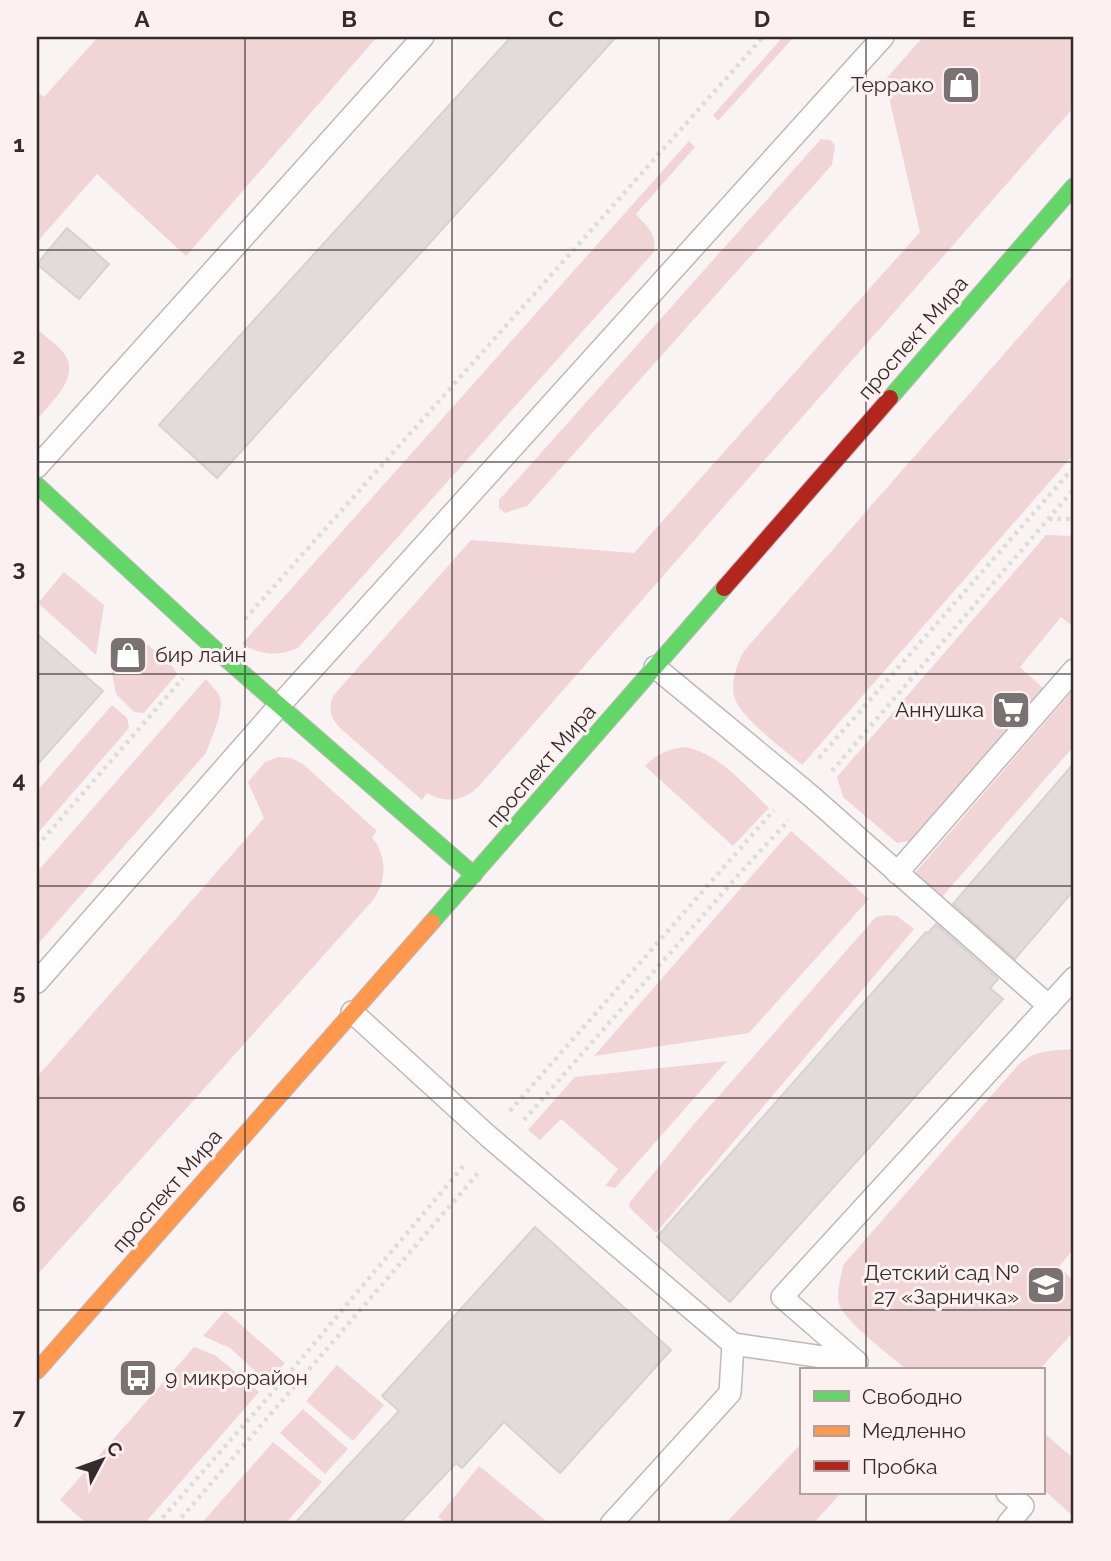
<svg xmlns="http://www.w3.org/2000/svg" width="1111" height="1561" font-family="Raleway,sans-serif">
<rect width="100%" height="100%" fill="#faf3f3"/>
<!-- green -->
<path fill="#f1d4d5" d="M98 37H377L186 256 97 174 37 242V92L44 97Z
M783 37H794L718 121 713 115Z
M923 37H1074V107L479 786C464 801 446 804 427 793L422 800 340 728C331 718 328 710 333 696L471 540 634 553 920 232 885 80Z
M821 139 830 140 835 145 832 165 527 506 505 513 499 508V500Z
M689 141 695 147 636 214C646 226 659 235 653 253L298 648C277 657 261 655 242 644Z
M1074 274V454L802 765C786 751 741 718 735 699 730 683 736 666 744 651Z
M37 329C45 336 55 343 62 351 82 375 55 398 39 417L37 418Z
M1046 535 1074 536V627L1061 617 1020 667 1047 692 918 840 897 843 843 797 837 777Z
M64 572 104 605 96 655 38 603Z
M140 638 174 668 177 674 144 713 134 712 116 694 111 668Z
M206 679C210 685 218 691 220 697 224 712 211 739 206 753L37 945V872Z
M1074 689V746L941 898V895L915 873Z
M112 705 127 718 129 728 37 834V791Z
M686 747C719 754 745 785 769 808L733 846 645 766C657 753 669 749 686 747Z
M278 757 291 758 303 764 377 831 372 837C387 857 387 878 374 899L37 1275V1077L264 818 248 782 265 762Z
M791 831 869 899 749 1033 594 1056Z
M887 915 897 916 914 929 656 1233 629 1207 630 1202 694 1124 876 917Z
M1074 1049V1248L1059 1267 1074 1281V1331L1039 1370H907C892 1357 844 1321 839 1304 836 1291 841 1278 843 1265L1019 1064C1038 1049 1051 1051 1074 1049Z
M727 1061 615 1188 605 1186 618 1169 561 1119 540 1140 528 1130 575 1077Z
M225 1311 285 1363 268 1383 230 1348 203 1336Z
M194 1347 215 1355 259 1392 144 1524H87L60 1500Z
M337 1365 384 1405 353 1441 306 1401Z
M303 1409 348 1449 325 1474 280 1433Z
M1043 1432 1074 1459V1517L1043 1489Z
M273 1442 322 1482 285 1524H201Z
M801 1444V1493H841L813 1524H725Z
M479 1466 550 1524H447L438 1517Z"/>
<!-- building -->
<path fill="#e3dbdb" stroke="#d8d1d1" stroke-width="2" d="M511 37H616L217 478 159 425Z
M67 228 109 264 79 299 37 264Z
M37 634 103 691 37 765Z
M1074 763V890L1015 959 953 904Z
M936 924 998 979 990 988 1003 999 730 1302 657 1237 926 932 928 933Z
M535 1227 671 1350 560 1473 504 1422 462 1468 456 1463 399 1524H294L399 1411 382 1396Z"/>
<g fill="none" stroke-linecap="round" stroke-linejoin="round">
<!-- lane casing -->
<g stroke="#c0b8b9" stroke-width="24">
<path id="lane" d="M37 467 423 37
M655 667 811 796 1049 1006
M897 873 1074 670
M37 982 279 706 883 37
M352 1012 488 1136 733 1344 857 1362
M857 1362 782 1297 1074 978
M1007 1493 1023 1506 1008 1524
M611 1524 730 1393 733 1344"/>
</g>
<!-- fast casing -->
<g stroke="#c0b8b9" stroke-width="18">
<path id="fast" d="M890 398 1074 186
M37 485 217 651 474 875
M432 922 724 588"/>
</g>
<!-- slow casing -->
<g stroke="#c0b8b9" stroke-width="18">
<path id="slow" d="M37 1371 432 922"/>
</g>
<!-- jam casing -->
<g stroke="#c0b8b9" stroke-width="18">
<path id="jam" d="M724 588 890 398"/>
</g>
<!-- path -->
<path stroke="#dddbdb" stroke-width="4.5" stroke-dasharray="3.5 5" stroke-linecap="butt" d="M1049 519H1074
M245 619 763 37
M819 758 1074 467
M832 771 1074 489
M37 846 183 678
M510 1111 774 810
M524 1120 741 872 789 820
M157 1524 291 1371 466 1163
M176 1524 479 1172"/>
<!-- lane -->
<use href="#lane" stroke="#fefdfd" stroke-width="21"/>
<!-- fast -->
<use href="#fast" stroke="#63d668" stroke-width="16"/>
<!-- slow -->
<use href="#slow" stroke="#ff974d" stroke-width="16"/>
<!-- jam -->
<use href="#jam" stroke="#b3261e" stroke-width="16"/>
</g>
<!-- grid -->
<path fill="none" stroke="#342b2c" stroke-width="2" stroke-opacity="0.55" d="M245 37V1524M452 37V1524M659 37V1524M866 37V1370M37 250H1074M37 462H1074M37 674H1074M37 886H1074M37 1098H1074M37 1310H1074M866 1493V1524"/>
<!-- icons -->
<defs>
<g id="shop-square" transform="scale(2.0125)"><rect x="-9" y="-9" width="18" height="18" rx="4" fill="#797172" stroke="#fdf0f0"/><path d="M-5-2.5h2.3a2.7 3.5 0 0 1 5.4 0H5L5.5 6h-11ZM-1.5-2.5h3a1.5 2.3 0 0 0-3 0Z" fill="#fff"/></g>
<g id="supermarket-square" transform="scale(2.0125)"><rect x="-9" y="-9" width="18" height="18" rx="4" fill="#797172" stroke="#fdf0f0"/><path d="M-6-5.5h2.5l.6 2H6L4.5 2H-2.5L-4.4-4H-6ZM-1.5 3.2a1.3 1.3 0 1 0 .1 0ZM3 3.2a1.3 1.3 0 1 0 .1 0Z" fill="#fff"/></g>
<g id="school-square" transform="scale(2.0125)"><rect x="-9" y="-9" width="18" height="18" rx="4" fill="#797172" stroke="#fdf0f0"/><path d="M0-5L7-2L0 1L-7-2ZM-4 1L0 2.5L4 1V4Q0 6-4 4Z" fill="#fff"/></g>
<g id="bus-square" transform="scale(2.0125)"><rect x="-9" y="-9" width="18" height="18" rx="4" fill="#797172" stroke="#fdf0f0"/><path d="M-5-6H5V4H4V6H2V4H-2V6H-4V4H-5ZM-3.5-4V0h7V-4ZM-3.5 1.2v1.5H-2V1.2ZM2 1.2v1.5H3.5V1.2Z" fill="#fff"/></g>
</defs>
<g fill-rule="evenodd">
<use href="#shop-square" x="961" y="85"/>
<use href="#shop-square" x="128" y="655"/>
<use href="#supermarket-square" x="1011" y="710"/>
<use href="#school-square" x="1046" y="1285"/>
<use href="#bus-square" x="138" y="1378"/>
</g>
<g text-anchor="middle" stroke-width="6" stroke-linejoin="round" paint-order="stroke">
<!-- poi labels -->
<g font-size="21" fill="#342b2c" stroke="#fdf0f0" text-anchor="end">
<text x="934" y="92">Террако</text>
<text x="155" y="662" text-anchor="start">бир лайн</text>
<text x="984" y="717">Аннушка</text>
<text x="1019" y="1280">Детский сад №<tspan x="1019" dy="24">27 «Зарничка»</tspan></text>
<text x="165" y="1385" text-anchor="start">9 микрорайон</text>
</g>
<!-- street labels -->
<g font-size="21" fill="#342b2c" stroke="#fdf0f0">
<text transform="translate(913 338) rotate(-49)" y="7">проспект Мира</text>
<text transform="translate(541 766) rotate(-49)" y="7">проспект Мира</text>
<text transform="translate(167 1191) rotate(-49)" y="7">проспект Мира</text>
</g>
</g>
<!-- border -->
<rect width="1111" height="1561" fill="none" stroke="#fdf0f0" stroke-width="77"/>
<!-- legend -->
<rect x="800" y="1368" width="245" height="126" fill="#fdf0f0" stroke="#ada1a2" stroke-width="2"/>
<rect x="814" y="1391" width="35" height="10" fill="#63d668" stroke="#ada1a2" stroke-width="2"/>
<text x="862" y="1404" font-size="21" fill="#342b2c">Свободно</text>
<rect x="814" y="1426" width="35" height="10" fill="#ff974d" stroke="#ada1a2" stroke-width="2"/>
<text x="862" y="1438" font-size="21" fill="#342b2c">Медленно</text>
<rect x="814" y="1461" width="35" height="10" fill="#b3261e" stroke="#ada1a2" stroke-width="2"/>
<text x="862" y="1474" font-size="21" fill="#342b2c">Пробка</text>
<!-- north arrow -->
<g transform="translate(102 1460) rotate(49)" stroke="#fdf0f0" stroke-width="5" paint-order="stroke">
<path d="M0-5L12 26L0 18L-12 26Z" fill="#342b2c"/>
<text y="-10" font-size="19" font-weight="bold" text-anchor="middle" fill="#342b2c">С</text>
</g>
<rect x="38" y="38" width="1034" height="1484" fill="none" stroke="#342b2c" stroke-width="2.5"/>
<g font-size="23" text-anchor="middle" font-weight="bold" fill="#342b2c">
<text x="142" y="27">A</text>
<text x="349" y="27">B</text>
<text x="556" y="27">C</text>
<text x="762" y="27">D</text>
<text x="969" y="27">E</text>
<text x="19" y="152">1</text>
<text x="19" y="364">2</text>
<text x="19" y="576">3</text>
<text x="19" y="788">4</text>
<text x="19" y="1000">5</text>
<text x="19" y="1212">6</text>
<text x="19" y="1424">7</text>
</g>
</svg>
